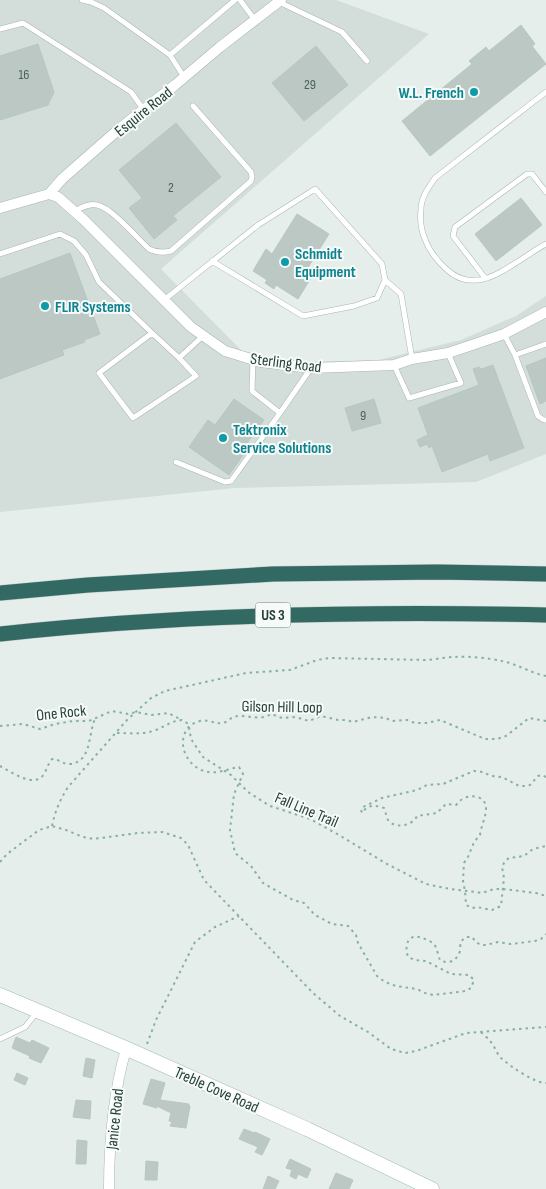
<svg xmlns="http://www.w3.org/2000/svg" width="546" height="1189" font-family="'Sofia Sans Condensed',sans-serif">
<rect width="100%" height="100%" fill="#e5eeeb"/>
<!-- built -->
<path fill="#d3ddda" d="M0 0H336L429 34 161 269 242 351 301 362 378 360 461 340 516 316 546 296V454L476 482 235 488 0 512Z"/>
<!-- building -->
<path fill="#bbc8c4" stroke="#b8c7c2" d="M521 25 535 44 532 46 546 64 430 156 402 121 472 64 469 61 486 47 489 51Z
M38 44 54 92 48 105 0 120V56Z
M316 46 348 85 304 121 272 83Z
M176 123 221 177 173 216 177 220 154 239 129 208 142 198 119 170Z
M521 198 542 225 496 261 475 234Z
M297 214 329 234 304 274 311 278 298 299 276 285 274 289 265 283 267 280 253 271 266 249 272 254Z
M70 253 100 334 84 340 85 342 62 350 64 355 0 379V279Z
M546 358V401L540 404 526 366Z
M493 365 524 448 490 461 488 454 442 472 432 446 429 448 427 444 420 447 417 440 428 435 418 408 479 385 473 369 479 367 481 369Z
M234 399 264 420 245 446 248 448 229 475 189 447 208 420 215 425Z
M374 399 381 423 352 431 345 408Z
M16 1037 30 1043 32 1040 49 1048 41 1063 29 1058 30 1056 12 1048Z
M86 1058 95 1060 92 1078 83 1076Z
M17 1073 28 1078 25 1085 14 1080Z
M151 1079 165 1083 160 1100 189 1104V1106H190L186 1128 170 1126 172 1122 169 1121 171 1113 157 1106V1108L143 1104Z
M76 1100 91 1101 90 1119 73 1117Z
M244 1129 254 1133 255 1132 270 1139 262 1155 255 1152 258 1147 239 1139Z
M77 1140 87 1141 86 1164H76Z
M290 1159 311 1169 307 1178 298 1174 296 1179 290 1176 292 1170 286 1168Z
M146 1161 158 1162 157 1180H145Z
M336 1173 353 1180 349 1189H329Z
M268 1176 279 1181 275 1189H263Z"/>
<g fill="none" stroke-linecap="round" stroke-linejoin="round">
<!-- lane casing -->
<g stroke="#a8b6b2" stroke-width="6">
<path id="lane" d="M82 0 91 2 104 8 170 55
M240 0 255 20
M279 2 342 32 367 61
M0 29 23 23 131 92 144 110
M184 77 170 55 235 0
M546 92 435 178C429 187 421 197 421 209 420 218 421 230 425 239 430 254 448 275 463 279 468 281 474 280 479 280 498 278 527 254 546 244
M74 211C81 208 89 203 97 205 112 208 137 238 149 249 157 253 163 253 171 251L251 181 252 177 251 172 193 106
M0 254 60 234 74 241 86 255 99 282 152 333 99 373 133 418 196 376 179 358 203 336
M485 278 453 236 455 227 527 174H532L546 192
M385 280 401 294 412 359
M164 300 258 225 315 189 382 264 385 280 377 298 354 306 303 316 212 261
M152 333 179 358
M504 334 515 355 538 416 544 420H546
M515 355 546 344
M253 360 252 391 280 413 311 368
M394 365 409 398 461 383 448 353
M176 462 225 482 231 481 280 413
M0 1039 25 1027 38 1011"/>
</g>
<!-- street casing -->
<g stroke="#a8b6b2" stroke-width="11">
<path id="street" d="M49 194 58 197 84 220 191 327 225 351 261 362 312 368 394 365 412 359 448 353 472 345 504 334 546 312
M0 208 49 194 62 179 119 129 175 85 220 47 281 0
M109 1189C109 1142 113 1094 126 1049"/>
</g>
<!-- secondary casing -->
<g stroke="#a4b9b3" stroke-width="15">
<path id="secondary" d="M0 995 123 1047 307 1129 432 1189"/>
</g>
<!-- highway casing -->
<g stroke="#c2c9c8" stroke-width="16">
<path id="highway" d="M0 593 88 585 273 574 438 572 546 574
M0 634C181 614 364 611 546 615"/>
</g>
<!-- path -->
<path stroke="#87afa6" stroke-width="2" stroke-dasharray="2.5 4" stroke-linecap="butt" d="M546 721 529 718 506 736 497 739H485L440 720 426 723H415L407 720 392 721 386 718 372 717 353 722 346 720H338L321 716 309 721 295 717 282 718 271 714C269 715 267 717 264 717 254 719 243 714 233 717 230 719 227 722 223 723 217 724 214 722 208 721 202 719 192 723 188 728 176 743 187 766 204 771 216 775 227 769 239 767L243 774 234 794 230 830 235 853 251 866 263 883 293 900 304 903 315 915 332 924 348 926 356 935 358 943 377 976 385 982 396 986 417 989 425 993 433 995 466 991 471 988 474 980 469 975 451 974 426 961 415 960 408 957C403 941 411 931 427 940 429 941 432 942 434 944 437 948 438 955 440 960 448 965 457 961 460 951 460 949 460 945 461 943 462 939 464 939 466 937H472L476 942 481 945H486L498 942 511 944 535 941 541 939 546 934
M0 726 23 724 40 729 55 724 73 721H89L112 711 128 714 136 712 151 715 168 713 182 720
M117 733C130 733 143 735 156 730 166 726 171 721 182 720L187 723 189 727 191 739 203 757 231 775 248 792 270 806 310 819 339 835 387 864 426 884 450 889 476 892 482 893 494 889H503L536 893 546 896
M0 766C11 772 35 789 44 774 47 769 48 764 52 759 60 759 63 765 70 764 92 762 88 734 95 719
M546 777 542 775 538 776 530 785 526 786H519L502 777 491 776 483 772 474 771 443 784 427 785 417 790 382 798 363 807 361 810 362 813C368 804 375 805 384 808 386 812 386 817 388 820 396 830 413 825 417 816L437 813 446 804 456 805C459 802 461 799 465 798 473 794 486 797 486 808 486 818 481 826 480 835L474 842 468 857 464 863 463 881 465 891 466 905 472 908 477 907 492 910 501 906 504 878 502 867 505 861 509 858 524 856 533 849 546 846
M52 826C55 811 60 800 68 787L127 720 151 698 165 691 246 673 290 670 317 660 329 658 428 660C437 659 446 657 455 657 468 656 489 658 502 661 517 664 531 673 546 676
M0 862 7 854 39 830 52 826 66 830 83 837 93 839 138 833 162 832 181 838 188 845 204 880 313 993 340 1016 368 1032 391 1049 405 1053 416 1051 466 1033 546 1027
M481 1032C484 1035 488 1038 490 1041 495 1046 496 1053 501 1058 510 1066 534 1083 546 1083
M147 1044 156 1020 195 942 215 927 239 916"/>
<!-- lane -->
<use href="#lane" stroke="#fff" stroke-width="5"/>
<!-- street -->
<use href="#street" stroke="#fff" stroke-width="10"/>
<!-- secondary -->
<use href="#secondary" stroke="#fff" stroke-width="14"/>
<!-- highway -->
<use href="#highway" stroke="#326a63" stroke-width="15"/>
</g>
<!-- markers -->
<g fill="#0f9aa8" stroke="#f6faf8" stroke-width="2">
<circle cx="474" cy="92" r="5"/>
<circle cx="285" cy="262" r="5"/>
<circle cx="45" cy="306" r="5"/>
<circle cx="223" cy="438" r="5"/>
</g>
<g text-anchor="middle" stroke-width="4" stroke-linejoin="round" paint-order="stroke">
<!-- number labels -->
<g font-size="14" fill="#4a615c">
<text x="24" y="79">16</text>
<text x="310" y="89">29</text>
<text x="171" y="192">2</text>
<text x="363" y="420">9</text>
</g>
<!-- shield labels -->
<rect fill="#f6faf8" stroke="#647773" stroke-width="1" x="255.5" y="602.5" width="35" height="25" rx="4"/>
<g font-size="15" font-weight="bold" fill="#253f3a">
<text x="273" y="620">US 3</text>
</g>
<!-- culture labels -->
<g font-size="16" font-weight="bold" fill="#0d838f" stroke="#f6faf8" text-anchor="start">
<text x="464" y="98" text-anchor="end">W.L. French</text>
<text x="295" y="259">Schmidt<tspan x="295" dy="18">Equipment</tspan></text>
<text x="55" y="312">FLIR Systems</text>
<text x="233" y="435">Tektronix<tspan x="233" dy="18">Service Solutions</tspan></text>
</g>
<!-- street labels -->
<g font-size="16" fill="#253f3a" stroke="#f6faf8">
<text transform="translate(143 111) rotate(-39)" y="6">Esquire Road</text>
<text transform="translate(286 362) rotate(7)" y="6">Sterling Road</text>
<text transform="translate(282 706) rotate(1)" y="6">Gilson Hill Loop</text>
<text transform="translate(61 712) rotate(-6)" y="6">One Rock</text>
<text transform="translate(307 809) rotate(23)" y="6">Fall Line Trail</text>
<text transform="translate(217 1089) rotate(24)" y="6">Treble Cove Road</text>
<text transform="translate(114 1119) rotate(-84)" y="6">Janice Road</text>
</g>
</g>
</svg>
